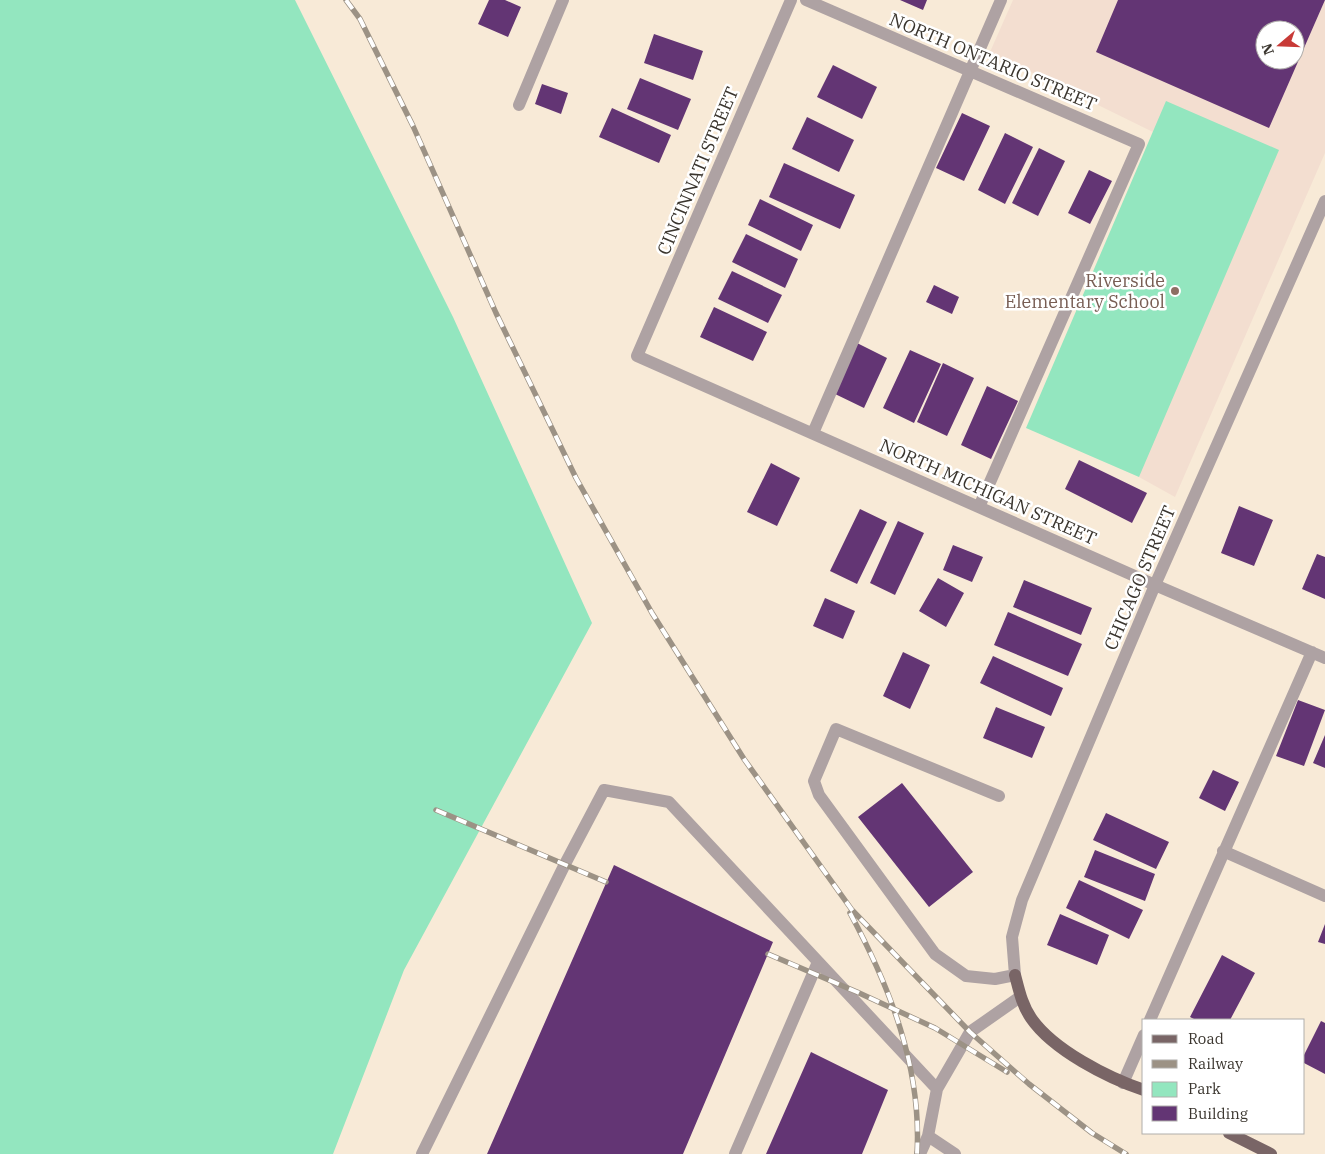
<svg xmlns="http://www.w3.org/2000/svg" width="1325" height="1154" font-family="'IBM Plex Serif',serif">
<rect width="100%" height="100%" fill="#f8ead7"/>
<!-- education -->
<path fill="#f3ded0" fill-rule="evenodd" d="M1013 0H1325V153L1175 497 1139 477 1153 132 990 52ZM1265 30H1295V60H1265Z"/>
<!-- green -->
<path fill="#93e6bf" d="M0 0H295L453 317 592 623 404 970 333 1154H0Z
M1166 101 1279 150 1139 477 1026 428Z"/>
<!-- building -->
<path fill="#633574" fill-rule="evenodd" d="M489 0H505L521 7 508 37 478 24Z
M900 0H927L923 10Z
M1118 0H1325L1269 128 1096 52ZM1265 30H1295V60H1265Z
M654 34 703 51 693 80 644 63Z
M833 65 877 87 862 119 817 97Z
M640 78 691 99 678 130 627 109Z
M542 84 568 93 561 114 535 104Z
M612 108 671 135 659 163 599 137Z
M962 113 990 126 964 181 936 168Z
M807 117 854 140 839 172 792 149Z
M1005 133 1033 147 1005 204 978 190Z
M1039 148 1065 161 1038 216 1012 203Z
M784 163 855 195 840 229 769 197Z
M1089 170 1112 181 1090 224 1068 213Z
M760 199 813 225 801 251 748 225Z
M746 234 798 259 785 288 732 262Z
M732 271 782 295 768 323 718 299Z
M934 285 959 297 952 314 926 302Z
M714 307 767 332 753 361 700 337Z
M857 343 887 358 864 408 833 393Z
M910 350 941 364 914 423 883 408Z
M943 363 974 378 947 436 917 422Z
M987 386 1018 401 991 459 961 445Z
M1079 460 1147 493 1132 523 1065 489Z
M771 463 800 478 777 526 747 512Z
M1239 506 1273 520 1254 566 1221 553Z
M860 509 887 522 857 584 830 571Z
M898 521 924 533 895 595 870 583Z
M953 545 983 557 972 582 943 570Z
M1317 554 1325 557V599L1302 589Z
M938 578 964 593 946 627 919 611Z
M1024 580 1092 608 1081 635 1013 607Z
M825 598 855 611 843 639 813 626Z
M1008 612 1082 644 1068 676 994 645Z
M903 652 930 665 910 709 883 696Z
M993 656 1063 688 1051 716 980 683Z
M1298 700 1325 710 1304 766 1276 756Z
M996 707 1045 727 1032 758 983 738Z
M1325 735V768L1313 763Z
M1213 770 1239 782 1225 811 1199 798Z
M902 783 973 872 929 907 858 817Z
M1106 813 1169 842 1156 869 1093 840Z
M1095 850 1155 874 1145 901 1084 877Z
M614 865 773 942 683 1154H487Z
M1079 880 1143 910 1129 939 1066 908Z
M1060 914 1109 935 1097 965 1047 945Z
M1325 924V944L1318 942Z
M1222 955 1255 973 1230 1020H1196L1190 1017Z
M1321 1021 1325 1023V1074L1304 1063V1055Z
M811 1052 888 1090 862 1154H766Z"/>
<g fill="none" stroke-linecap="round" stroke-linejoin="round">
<!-- minor -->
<path stroke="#aea2a3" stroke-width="12" d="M791 0 637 356 1155 585 1325 658
M806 0 1139 144 979 507
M519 105 563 0
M813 433 1001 0
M999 796 836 729 814 781 819 795 935 954 966 976 995 979 1015 975 1012 937 1022 900 1155 585 1325 201
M1223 851 1325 896
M1150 1020 1312 652
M1123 1083 1144 1035
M422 1154 565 864 604 790 669 802 937 1089
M735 1154 818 962
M920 1154 928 1136
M955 1154 928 1136 937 1089 970 1032 1020 997"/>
<!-- major -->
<path stroke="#796566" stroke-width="12" d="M1015 975C1019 990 1022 1005 1031 1018 1053 1050 1108 1078 1144 1090
M1229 1133 1271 1154"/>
<!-- rail casing -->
<g stroke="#9c9285" stroke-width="5.5">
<path id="rail" d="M346 0 360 19 413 126 496 313 576 478 652 613 744 759 852 910 970 1032 1029 1084 1092 1133 1126 1154
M436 810 606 882
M850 913C890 987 922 1068 917 1154
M768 954 857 992 935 1028 1007 1072"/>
</g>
<!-- rail -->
<use href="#rail" stroke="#fff" stroke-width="4" stroke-dasharray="11" stroke-linecap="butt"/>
</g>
<!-- markers -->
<circle fill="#8d6e63" stroke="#fff" stroke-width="2" cx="1175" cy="291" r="5"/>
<g text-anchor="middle" stroke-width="5" stroke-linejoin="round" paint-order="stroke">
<!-- street labels -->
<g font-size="18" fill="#3a352e" stroke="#fff">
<text transform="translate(993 62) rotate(23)" y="6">NORTH ONTARIO STREET</text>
<text transform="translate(698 171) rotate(-67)" y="6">CINCINNATI STREET</text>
<text transform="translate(988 492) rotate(24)" y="6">NORTH MICHIGAN STREET</text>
<text transform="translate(1140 578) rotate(-67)" y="6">CHICAGO STREET</text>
</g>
<!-- education labels -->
<g font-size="18" fill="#785e54" stroke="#fff" text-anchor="end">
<text x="1165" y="287">Riverside<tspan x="1165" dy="21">Elementary School</tspan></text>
</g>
</g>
<!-- legend -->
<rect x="1142" y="1019" width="162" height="115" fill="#ffffff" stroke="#b0aeab"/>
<rect x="1152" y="1035" width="25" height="8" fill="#796566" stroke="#b0aeab"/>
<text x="1188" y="1044" font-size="15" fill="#3a352e">Road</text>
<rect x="1152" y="1060" width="25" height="8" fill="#9c9285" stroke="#b0aeab"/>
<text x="1188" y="1069" font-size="15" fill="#3a352e">Railway</text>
<rect x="1152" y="1082" width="25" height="15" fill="#93e6bf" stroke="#b0aeab"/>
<text x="1188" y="1094" font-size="15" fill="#3a352e">Park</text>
<rect x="1152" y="1106" width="25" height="15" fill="#633574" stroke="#b0aeab"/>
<text x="1188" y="1119" font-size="15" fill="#3a352e">Building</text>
<!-- north arrow -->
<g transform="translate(1280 45) rotate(251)"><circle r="24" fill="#ffffff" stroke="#b0aeab"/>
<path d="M0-4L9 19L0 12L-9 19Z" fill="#c83a37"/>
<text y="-8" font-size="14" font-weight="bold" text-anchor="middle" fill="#3a352e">N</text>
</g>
</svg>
